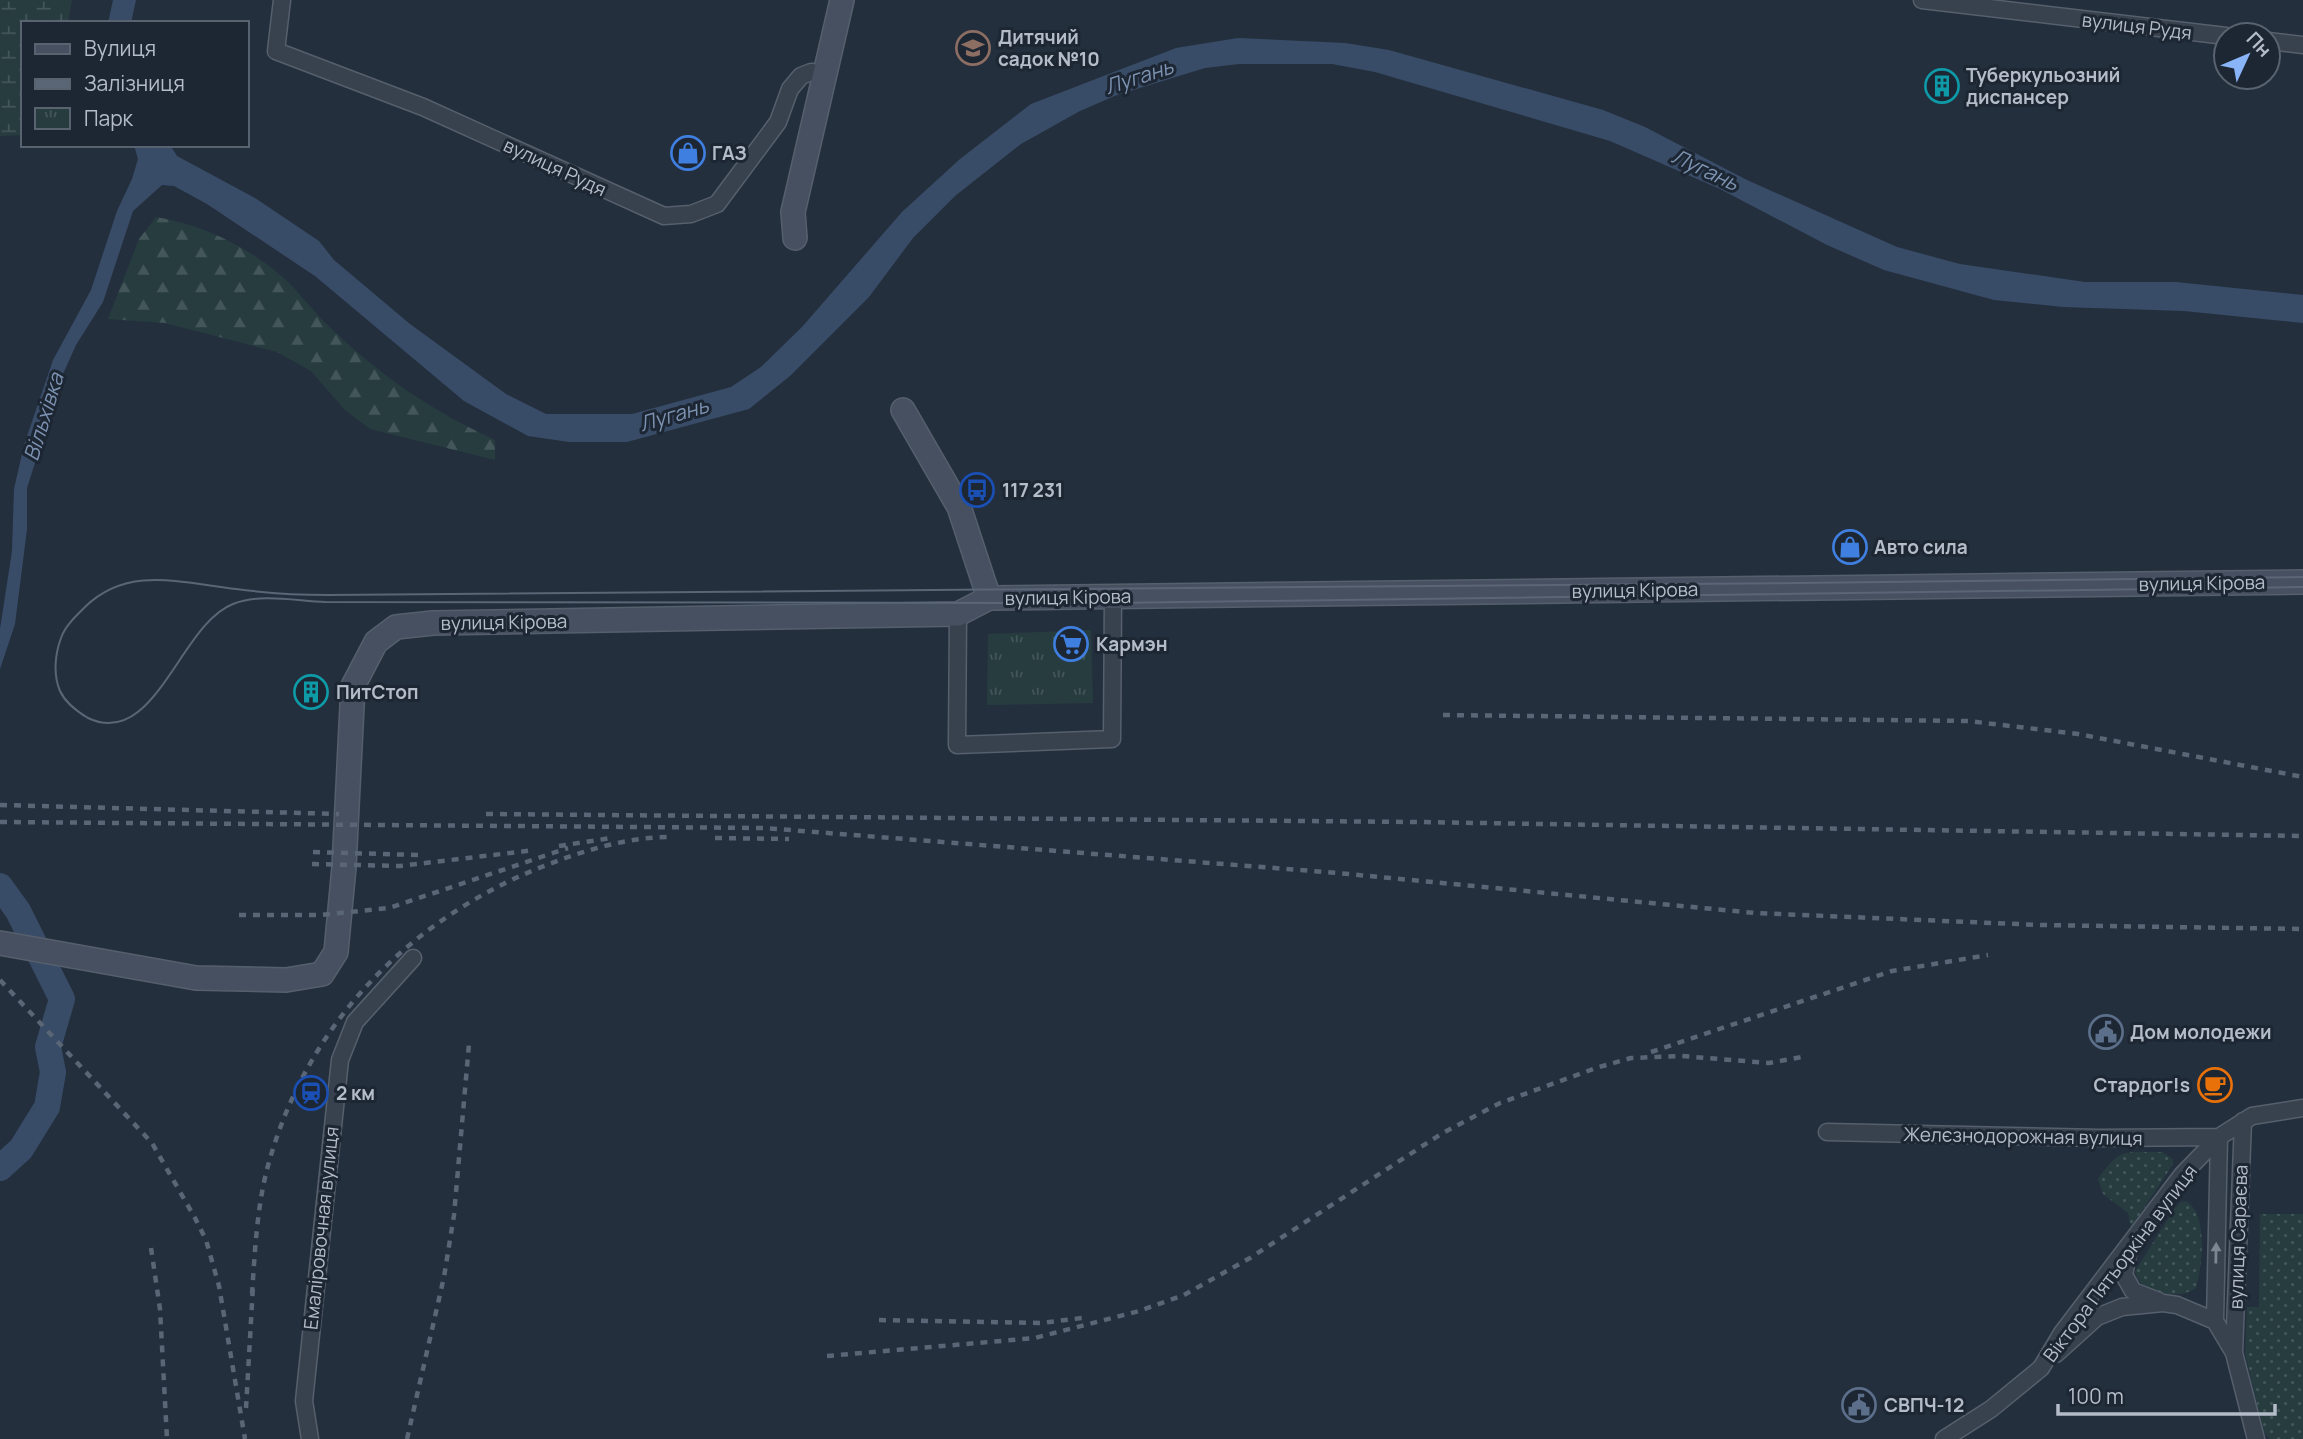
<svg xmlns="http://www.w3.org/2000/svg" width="2303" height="1439" font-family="Manrope,sans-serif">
<defs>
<pattern id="grass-dots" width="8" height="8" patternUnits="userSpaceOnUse" patternTransform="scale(1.75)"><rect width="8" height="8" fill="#263c3f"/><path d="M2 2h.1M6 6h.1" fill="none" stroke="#435659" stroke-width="1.8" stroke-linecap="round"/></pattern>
<pattern id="forest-firs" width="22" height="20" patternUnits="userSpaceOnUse" patternTransform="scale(1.75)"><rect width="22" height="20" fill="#263c3f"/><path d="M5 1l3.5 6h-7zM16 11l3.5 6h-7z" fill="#435659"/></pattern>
<pattern id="wetland-marsh" width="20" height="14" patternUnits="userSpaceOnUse" patternTransform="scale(1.75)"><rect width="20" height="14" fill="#263c3f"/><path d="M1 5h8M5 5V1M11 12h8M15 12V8" fill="none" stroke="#435659"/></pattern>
<pattern id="park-tufts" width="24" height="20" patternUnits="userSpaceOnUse" patternTransform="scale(1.75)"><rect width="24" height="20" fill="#263c3f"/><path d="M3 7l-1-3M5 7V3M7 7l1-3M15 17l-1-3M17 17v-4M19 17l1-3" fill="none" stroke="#435659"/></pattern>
</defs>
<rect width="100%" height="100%" fill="#242f3e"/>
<!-- grass -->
<path fill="url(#grass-dots)" d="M2162 1152 2173 1159V1164L2131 1228 2128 1213 2103 1194 2098 1179C2121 1146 2124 1153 2162 1152Z
M2186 1201C2209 1215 2202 1266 2196 1288 2179 1301 2139 1295 2135 1271L2175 1208 2180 1202Z
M2260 1214H2303V1439H2270L2264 1432 2245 1354 2247 1307H2259Z"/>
<!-- forest -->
<path fill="url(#forest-firs)" d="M156 217C206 225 257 251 292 286 307 302 320 319 336 333 386 380 433 411 495 440V460L370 429 345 410 311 371 277 352 165 323 108 319 139 239Z"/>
<!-- wetland -->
<path fill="url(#wetland-marsh)" d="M0 0H72L68 23H23V135L0 136Z"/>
<!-- park -->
<path fill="url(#park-tufts)" d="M1091 630 1093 703 987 705 988 634Z"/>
<!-- water -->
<path fill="#394c67" d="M113 0H136L131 23H108Z
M1238 38 1345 43 1389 50 1603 110 1645 127 1747 180 1897 247 1960 264 2085 282H2176L2303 295V323L2184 311 2063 307 1994 300 1884 270 1827 245 1720 189 1610 141 1375 72 1332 64H1239L1205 68 1117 95 1080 111 1021 144 955 196 913 238 869 297 790 376 749 409 627 442H569L528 436 464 401 315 276 207 204 174 186 162 185 133 211 103 302 76 345 63 374 27 488V529L15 624 0 669V629L12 551 14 489 24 445 53 360 91 290 117 211 132 179 138 159 134 145H170L177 156 255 198 319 241 334 260 410 324 506 394 546 414H632L731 387 761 367 802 327 902 212 960 159 1031 104 1176 48Z"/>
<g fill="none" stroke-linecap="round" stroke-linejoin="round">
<!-- river -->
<path stroke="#394c67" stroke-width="26" d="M0 886 18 911 62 999 48 1047 53 1072 47 1107 21 1149 0 1168"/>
<!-- street casing -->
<g stroke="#565f6c" stroke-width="19">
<path id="street" d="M282 0 276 51 423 107 664 216 691 214 717 204 778 122 790 89 801 76 811 72 825 74
M1922 0 2226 36
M2268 41 2303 45
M958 614 957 745 1112 739 1113 597
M1827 1132 2100 1138 2219 1137 2215 1321
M2129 1249 2124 1275 2133 1291 2159 1301
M2234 1353 2243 1121
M2056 1354 2097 1317 2122 1307 2163 1303 2177 1305 2215 1321 2234 1353 2256 1439
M310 1439 304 1401 340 1060 355 1022 413 958
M1944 1439 1991 1409 2041 1368 2062 1333 2182 1175 2219 1137 2252 1116 2303 1108"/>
</g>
<!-- secondary casing -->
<g stroke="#565f6c" stroke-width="26">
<path id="secondary" d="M795 238 793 212 842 0
M903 410 959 507 989 598
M0 943 196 978 286 980 322 974 336 952 344 867 353 686 376 642 396 627 433 623 958 614 989 598 2303 582"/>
</g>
<!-- street -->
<use href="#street" stroke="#38414e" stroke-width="16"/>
<!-- secondary -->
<use href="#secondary" stroke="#465061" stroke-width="23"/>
<!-- tram -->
<path stroke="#5a6575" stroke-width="2" d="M2303 577C1645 584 987 595 329 595 298 595 266 593 236 589 182 583 128 565 85 607 75 617 65 626 61 638 55 654 53 675 60 691 65 702 78 712 88 718 155 750 180 624 233 604 261 593 296 601 325 602L1113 603 2303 587"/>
<!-- rail -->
<path stroke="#5a6575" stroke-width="4.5" stroke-dasharray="7 7" stroke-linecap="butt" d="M1443 715 1968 721 2078 734 2303 777
M0 805 339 814
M486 814 1417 822 2303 836
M0 822 764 828 1338 873 1755 913 2040 925 2303 929
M715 838 789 839
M559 846 611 838
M313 852 418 855
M312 864 400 866 535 850
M239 915H320L389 908 568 848
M0 980 152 1143 195 1218 206 1240 219 1286 245 1439
M1651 1052 1892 971 1988 955
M151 1248 160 1309 167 1439
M252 1294C255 1250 257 1204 269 1162 306 1031 397 932 520 876 566 856 623 836 673 837
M879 1320 1041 1323 1082 1318
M827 1356 1035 1338 1139 1311 1184 1295 1250 1258 1441 1134 1500 1103 1596 1068 1631 1058 1682 1056 1769 1063 1802 1057
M246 1408 253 1286
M407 1439 444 1277 454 1215 469 1044"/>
</g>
<!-- one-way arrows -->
<defs><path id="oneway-solid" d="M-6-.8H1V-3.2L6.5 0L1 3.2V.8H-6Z" transform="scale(1.75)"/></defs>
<use fill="#7c8592" href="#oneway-solid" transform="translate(2216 1253) rotate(-89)"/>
<!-- icons -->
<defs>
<g id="school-ring" transform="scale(1.75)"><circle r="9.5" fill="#1d2633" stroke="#8d6e63" stroke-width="1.5"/><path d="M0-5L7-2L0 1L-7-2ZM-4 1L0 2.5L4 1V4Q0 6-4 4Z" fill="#8d6e63"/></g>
<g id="building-ring" transform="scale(1.75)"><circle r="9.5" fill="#1d2633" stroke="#0f9aa8" stroke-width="1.5"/><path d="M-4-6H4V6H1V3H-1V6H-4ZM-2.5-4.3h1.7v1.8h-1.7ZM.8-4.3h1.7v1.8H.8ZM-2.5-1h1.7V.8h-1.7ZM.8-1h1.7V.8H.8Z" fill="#0f9aa8"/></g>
<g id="shop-ring" transform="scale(1.75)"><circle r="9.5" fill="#1d2633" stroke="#3f7fe0" stroke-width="1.5"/><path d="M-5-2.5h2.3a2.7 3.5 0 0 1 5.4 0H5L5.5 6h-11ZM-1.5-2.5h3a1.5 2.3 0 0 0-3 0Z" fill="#3f7fe0"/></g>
<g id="bus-ring" transform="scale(1.75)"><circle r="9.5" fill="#1d2633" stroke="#1a4fb4" stroke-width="1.5"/><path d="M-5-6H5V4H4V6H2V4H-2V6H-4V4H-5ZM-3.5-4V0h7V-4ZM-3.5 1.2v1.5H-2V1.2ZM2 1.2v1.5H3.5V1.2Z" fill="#1a4fb4"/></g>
<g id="supermarket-ring" transform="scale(1.75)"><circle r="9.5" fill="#1d2633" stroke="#3f7fe0" stroke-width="1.5"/><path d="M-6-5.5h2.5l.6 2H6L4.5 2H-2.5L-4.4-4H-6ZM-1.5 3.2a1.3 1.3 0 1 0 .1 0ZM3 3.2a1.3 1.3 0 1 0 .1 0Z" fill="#3f7fe0"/></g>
<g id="civic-ring" transform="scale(1.75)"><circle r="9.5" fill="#1d2633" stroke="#5c6f8a" stroke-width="1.5"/><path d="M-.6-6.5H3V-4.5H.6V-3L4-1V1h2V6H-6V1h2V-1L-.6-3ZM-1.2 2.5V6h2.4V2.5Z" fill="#5c6f8a"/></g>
<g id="cafe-ring" transform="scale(1.75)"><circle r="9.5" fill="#1d2633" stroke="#e8710a" stroke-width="1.5"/><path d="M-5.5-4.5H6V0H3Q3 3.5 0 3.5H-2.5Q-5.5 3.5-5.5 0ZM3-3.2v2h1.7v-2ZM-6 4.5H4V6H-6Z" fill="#e8710a"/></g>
<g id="station-ring" transform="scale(1.75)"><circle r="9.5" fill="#1d2633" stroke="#1a4fb4" stroke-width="1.5"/><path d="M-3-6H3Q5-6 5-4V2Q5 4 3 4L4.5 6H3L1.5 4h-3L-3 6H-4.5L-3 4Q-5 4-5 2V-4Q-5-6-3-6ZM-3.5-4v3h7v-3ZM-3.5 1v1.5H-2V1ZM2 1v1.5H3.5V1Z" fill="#1a4fb4"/></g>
</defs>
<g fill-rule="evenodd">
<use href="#school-ring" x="973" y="48"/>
<use href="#building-ring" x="1942" y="86"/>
<use href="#shop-ring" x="688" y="153"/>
<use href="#bus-ring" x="977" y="490"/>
<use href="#shop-ring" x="1850" y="547"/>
<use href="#supermarket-ring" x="1071" y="644"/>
<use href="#building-ring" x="311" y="692"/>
<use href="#civic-ring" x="2106" y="1032"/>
<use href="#cafe-ring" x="2215" y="1085"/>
<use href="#station-ring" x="311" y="1093"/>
<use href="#civic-ring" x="1859" y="1405"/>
</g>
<g text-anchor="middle" stroke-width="6" stroke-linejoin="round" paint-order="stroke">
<!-- street labels -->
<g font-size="19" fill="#b4bcc9" stroke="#1d2633">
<text transform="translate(2137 26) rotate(7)" y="7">вулиця Рудя</text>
<text transform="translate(555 167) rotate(25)" y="7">вулиця Рудя</text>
<text transform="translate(2202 583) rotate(-1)" y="7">вулиця Кірова</text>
<text transform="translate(1635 590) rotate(-1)" y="7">вулиця Кірова</text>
<text transform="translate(1068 597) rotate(-1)" y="7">вулиця Кірова</text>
<text transform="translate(504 622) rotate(-1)" y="7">вулиця Кірова</text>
<text transform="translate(2023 1136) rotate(1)" y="7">Желєзнодорожная вулиця</text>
<text transform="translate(321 1228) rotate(-84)" y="7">Емаліровочная вулиця</text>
<text transform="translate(2238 1237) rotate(-88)" y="7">вулиця Сараєва</text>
<text transform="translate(2120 1263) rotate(-53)" y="7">Віктора Пятьоркіна вулиця</text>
</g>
<!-- poi labels -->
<g font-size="19" font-weight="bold" fill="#b4bcc9" stroke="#1d2633" text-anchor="start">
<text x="998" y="44">Дитячий<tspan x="998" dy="22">садок №10</tspan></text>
<text x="1966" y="82">Туберкульозний<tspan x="1966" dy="22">диспансер</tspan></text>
<text x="712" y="160">ГАЗ</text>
<text x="1002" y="497">117 231</text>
<text x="1874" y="554">Авто сила</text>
<text x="1096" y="651">Кармэн</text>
<text x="336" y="699">ПитСтоп</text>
<text x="2130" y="1039">Дом молодежи</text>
<text x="2190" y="1092" text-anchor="end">Стардог!s</text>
<text x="336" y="1100">2 км</text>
<text x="1884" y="1412">СВПЧ-12</text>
</g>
<!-- water labels -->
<g font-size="21" font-style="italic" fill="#7c92b1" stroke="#1d2633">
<text transform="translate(1139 77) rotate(-18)" y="7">Лугань</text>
<text transform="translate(1705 170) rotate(25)" y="7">Лугань</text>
<text transform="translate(674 415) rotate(-16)" y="7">Лугань</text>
<text transform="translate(44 417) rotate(-73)" y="7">Вільхівка</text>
</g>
</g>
<!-- legend -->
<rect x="21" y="21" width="228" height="126" fill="#1d2633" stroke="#59626f" stroke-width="2"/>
<rect x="35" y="44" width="35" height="10" fill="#465061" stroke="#59626f" stroke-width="2"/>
<text x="84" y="56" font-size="21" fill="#b4bcc9">Вулиця</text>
<rect x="35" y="79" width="35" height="10" fill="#5a6575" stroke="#59626f" stroke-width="2"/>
<text x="84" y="91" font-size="21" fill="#b4bcc9">Залізниця</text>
<rect x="35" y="108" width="35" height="21" fill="url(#park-tufts)" stroke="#59626f" stroke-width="2"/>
<text x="84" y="126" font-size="21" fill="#b4bcc9">Парк</text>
<!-- north arrow -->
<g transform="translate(2247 56) rotate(46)"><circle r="33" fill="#1d2633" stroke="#59626f" stroke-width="2"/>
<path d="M0-5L12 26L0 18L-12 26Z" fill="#8ab4f8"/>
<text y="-10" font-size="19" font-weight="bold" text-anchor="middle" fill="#b4bcc9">Пн</text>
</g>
<!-- scale -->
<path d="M2058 1404v10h217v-10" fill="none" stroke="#b4bcc9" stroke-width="3.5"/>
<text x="2068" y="1404" font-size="21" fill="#b4bcc9" stroke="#1d2633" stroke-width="5" paint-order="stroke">100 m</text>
</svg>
